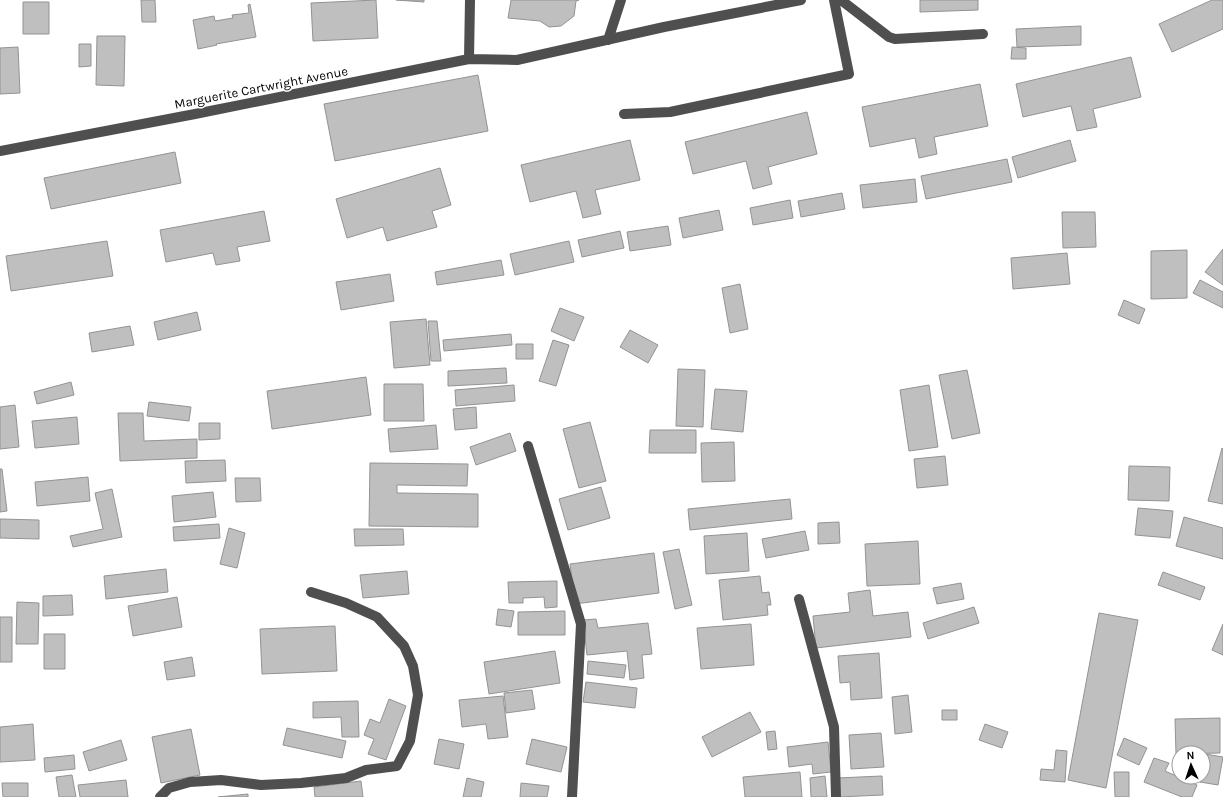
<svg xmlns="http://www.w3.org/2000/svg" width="1223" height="797" font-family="Karla,sans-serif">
<rect width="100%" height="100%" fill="#fff"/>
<!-- building -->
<path fill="#bfbfbf" stroke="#939393" d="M141 0H155L156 22H142Z
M376 0 378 38 313 41 311 3Z
M396 0H424V2Z
M511 0H579L576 1 574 16 561 26 549 27 540 21 508 18Z
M920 0H978V10L920 12Z
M1212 0H1223V29L1172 52 1159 24Z
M23 2H49V34H23Z
M250 4 256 37 216 44 217 45 198 49 193 20 214 16 215 21 233 18 232 15 249 13 248 5Z
M1081 26V45L1017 47 1016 29Z
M97 36H125L124 86 96 85Z
M79 44H91V66L79 67Z
M18 47 20 93 0 94V48Z
M1012 47 1026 48V59H1011Z
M1131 57 1141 97 1093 109 1097 127 1077 131 1071 106 1023 117 1016 84Z
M478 75 488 131 335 161 324 104Z
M980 84 988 126 934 137 937 154 919 158 915 138 870 147 862 107Z
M807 112 817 154 768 167 772 184 753 189 746 161 693 174 685 142Z
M630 140 640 180 595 190 601 214 583 218 576 191 530 202 521 165Z
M1070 140 1076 161 1018 178 1012 157Z
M175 152 181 183 51 209 44 178Z
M1007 159 1012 182 926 199 921 176Z
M440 168 451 205 432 211 437 227 387 241 383 227 347 238 336 199Z
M915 179 917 202 863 208 860 185Z
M842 193 845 209 801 217 798 201Z
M790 200 793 218 753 225 750 208Z
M719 210 723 230 683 238 679 218Z
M264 211 270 241 237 247 240 261 216 265 213 253 166 262 160 230Z
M1062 212H1095L1096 247 1063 248Z
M668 226 671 245 630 251 627 232Z
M620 231 624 248 582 257 578 240Z
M107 241 113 276 11 291 6 256Z
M569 241 574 262 515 275 510 254Z
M1223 249V285L1205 272Z
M1187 250V298L1151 299V251Z
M1067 253 1070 284 1013 289 1011 258Z
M501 260 504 275 437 285 435 272Z
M390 274 394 301 341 310 336 282Z
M1200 280 1223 292V308L1193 293Z
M740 284 748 329 730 333 722 288Z
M1124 300 1145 309 1139 324 1118 315Z
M560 308 584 317 574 341 551 331Z
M197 312 201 330 158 340 154 322Z
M426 319 430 365 394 368 390 322Z
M428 321H437L441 361H431Z
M130 326 134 345 92 352 89 333Z
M630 330 658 345 648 363 620 347Z
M511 334 512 345 444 351 443 340Z
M553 340 569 345 556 386 539 381Z
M516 344H533V359H516Z
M506 368 507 383 448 386V371Z
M678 369 705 370 703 427 676 426Z
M967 370 980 433 952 439 939 375Z
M366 377 371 415 272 429 267 391Z
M71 382 74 395 37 404 34 392Z
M384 384H423L424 421H384Z
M514 385 515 401 456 406 455 390Z
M929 385 938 447 909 451 900 390Z
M715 389 747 391 743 432 711 429Z
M149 402 191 407 189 421 147 416Z
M15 405 19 447 0 449V407Z
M476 407 477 428 455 430 453 409Z
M118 413H143L144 441 197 439V458L120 461Z
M77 417 79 444 35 448 32 421Z
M590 422 606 481 579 488 563 429Z
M199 423H220V439L199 440Z
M436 425 438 449 390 452 388 429Z
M650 430H696V453H649Z
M510 433 516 451 476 465 470 447Z
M734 442 735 481 702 482 701 443Z
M1222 448 1223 449V504L1208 501Z
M945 456 948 485 917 488 914 459Z
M225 460 226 481 186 483 185 461Z
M370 463 468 464 467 486 397 485V493L478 494V527L369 526Z
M1129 466 1170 467 1169 501 1128 500Z
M0 469H2L7 511 0 512Z
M88 477 90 501 37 506 35 482Z
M235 478H260L261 501 236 502Z
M601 487 610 518 568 530 559 499Z
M112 489 122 537 73 547 70 536 103 529 95 493Z
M213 492 216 517 174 522 172 496Z
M790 499 792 519 690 530 688 509Z
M1138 508 1173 511 1170 538 1135 535Z
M1184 517 1223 528V559L1176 546Z
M0 519 39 520V539L0 538Z
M839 522 840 543 818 544V523Z
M219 524 220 538 174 541 173 527Z
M229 528 245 533 237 568 220 564Z
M354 529H403L404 545 355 546Z
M805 531 809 550 766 558 762 539Z
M747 533 749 571 706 574 704 536Z
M918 541 920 584 867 586 865 544Z
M679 549 692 605 675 609 663 552Z
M654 553 659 593 575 604 570 564Z
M166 569 168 592 106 599 104 576Z
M407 571 409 594 363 598 360 575Z
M1163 572 1205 587 1200 600 1158 585Z
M760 576 762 593 769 592 771 605H767L768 615 723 620 719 580Z
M557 581V607L545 608 544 597 523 598V603H509L508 582Z
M961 583 964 599 937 604 933 588Z
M870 590 873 616 908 612 911 637 816 648 813 616 850 612 848 593Z
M72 595 73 615 43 616V596Z
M177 597 182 627 133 636 128 606Z
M17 602 39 603 38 644H16Z
M974 607 979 623 928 639 923 623Z
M498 609 514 611 511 627 496 625Z
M565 611V635H518V612Z
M1099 613 1138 620 1106 788 1068 780Z
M0 617H12V662H0Z
M596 619 598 628 648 623 652 654 642 655 644 678 630 680 627 651 587 655 583 620Z
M751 624 754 665 701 669 697 628Z
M1223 624V655L1212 650Z
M335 626 337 671 262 674 260 629Z
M44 634H65V669H44Z
M555 651 560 683 489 694 484 662Z
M879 653 882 698 851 700 850 682 840 683 838 656Z
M192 657 195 676 167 680 164 662Z
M588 661 626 665 624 678 587 674Z
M586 682 637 688 635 708 583 702Z
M532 690 535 709 506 713 504 693Z
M908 695 912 732 895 734 892 697Z
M503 696 508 737 488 739 486 724 462 727 459 700Z
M389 699 406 706 386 760 368 754 374 739 364 735 370 719 380 723Z
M358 701 359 737H342L341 717 313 718V702Z
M942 710H957V720H942Z
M750 712 761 732 712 757 702 737Z
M1220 718V753L1176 754 1175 719Z
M33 724 35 760 0 762V727Z
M985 724 1008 732 1002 748 979 740Z
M287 728 346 741 342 758 283 745Z
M191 729 200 775 161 783 152 737Z
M775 731 777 749 768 750 766 732Z
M881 733 884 767 851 769 849 735Z
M1124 738 1147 748 1139 765 1117 755Z
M439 739 464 744 459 769 434 764Z
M532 739 567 747 561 772 526 764Z
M121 740 127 760 89 771 83 752Z
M828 742 831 772 813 774 812 764 789 767 787 747Z
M1056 750 1067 751 1065 782 1040 780 1041 769 1054 770Z
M1205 754 1223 757 1218 785 1200 782 1201 777H1203V764Z
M74 755 75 769 45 772 44 758Z
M1154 758 1169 763 1165 771 1197 785 1192 797H1182L1144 782Z
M800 772 802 797H745L743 777Z
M1114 772H1129V797H1115Z
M72 775 76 797H59L56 777Z
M825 776 827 797H811L810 778Z
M882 776 883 795 838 797 837 778Z
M467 778 484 782 481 797H463Z
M126 780 128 797H80L78 785Z
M361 781 363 797H315L314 787Z
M2 783H28V797H3Z
M521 783 549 786 547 797H520Z
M248 794V797H218Z"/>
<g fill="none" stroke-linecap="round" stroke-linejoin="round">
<!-- minor -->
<path stroke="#4f4f4f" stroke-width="10" d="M841 0 889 37 895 39 983 34
M608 40 621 0
M469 59 470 0
M624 114 670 112 849 74 834 0
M0 151 195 114 469 59 517 60 664 27 801 0
M528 446 581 624 572 797
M799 599 834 727 836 797
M160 797 169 788 190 782 221 780 261 785 301 783 346 778 366 770 397 766 410 741 418 695 413 666 404 646 377 617 346 603 311 592"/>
</g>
<g text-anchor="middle" stroke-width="3" stroke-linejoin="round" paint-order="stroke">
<!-- street labels -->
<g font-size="13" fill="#000" stroke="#fff">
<text transform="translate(261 87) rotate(-11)" y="5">Marguerite Cartwright Avenue</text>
</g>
</g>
<!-- north arrow -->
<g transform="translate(1191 765) rotate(357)"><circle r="19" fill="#ffffff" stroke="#999999"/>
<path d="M0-3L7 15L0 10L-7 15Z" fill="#000000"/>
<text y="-6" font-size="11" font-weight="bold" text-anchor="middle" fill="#000000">N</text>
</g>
</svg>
